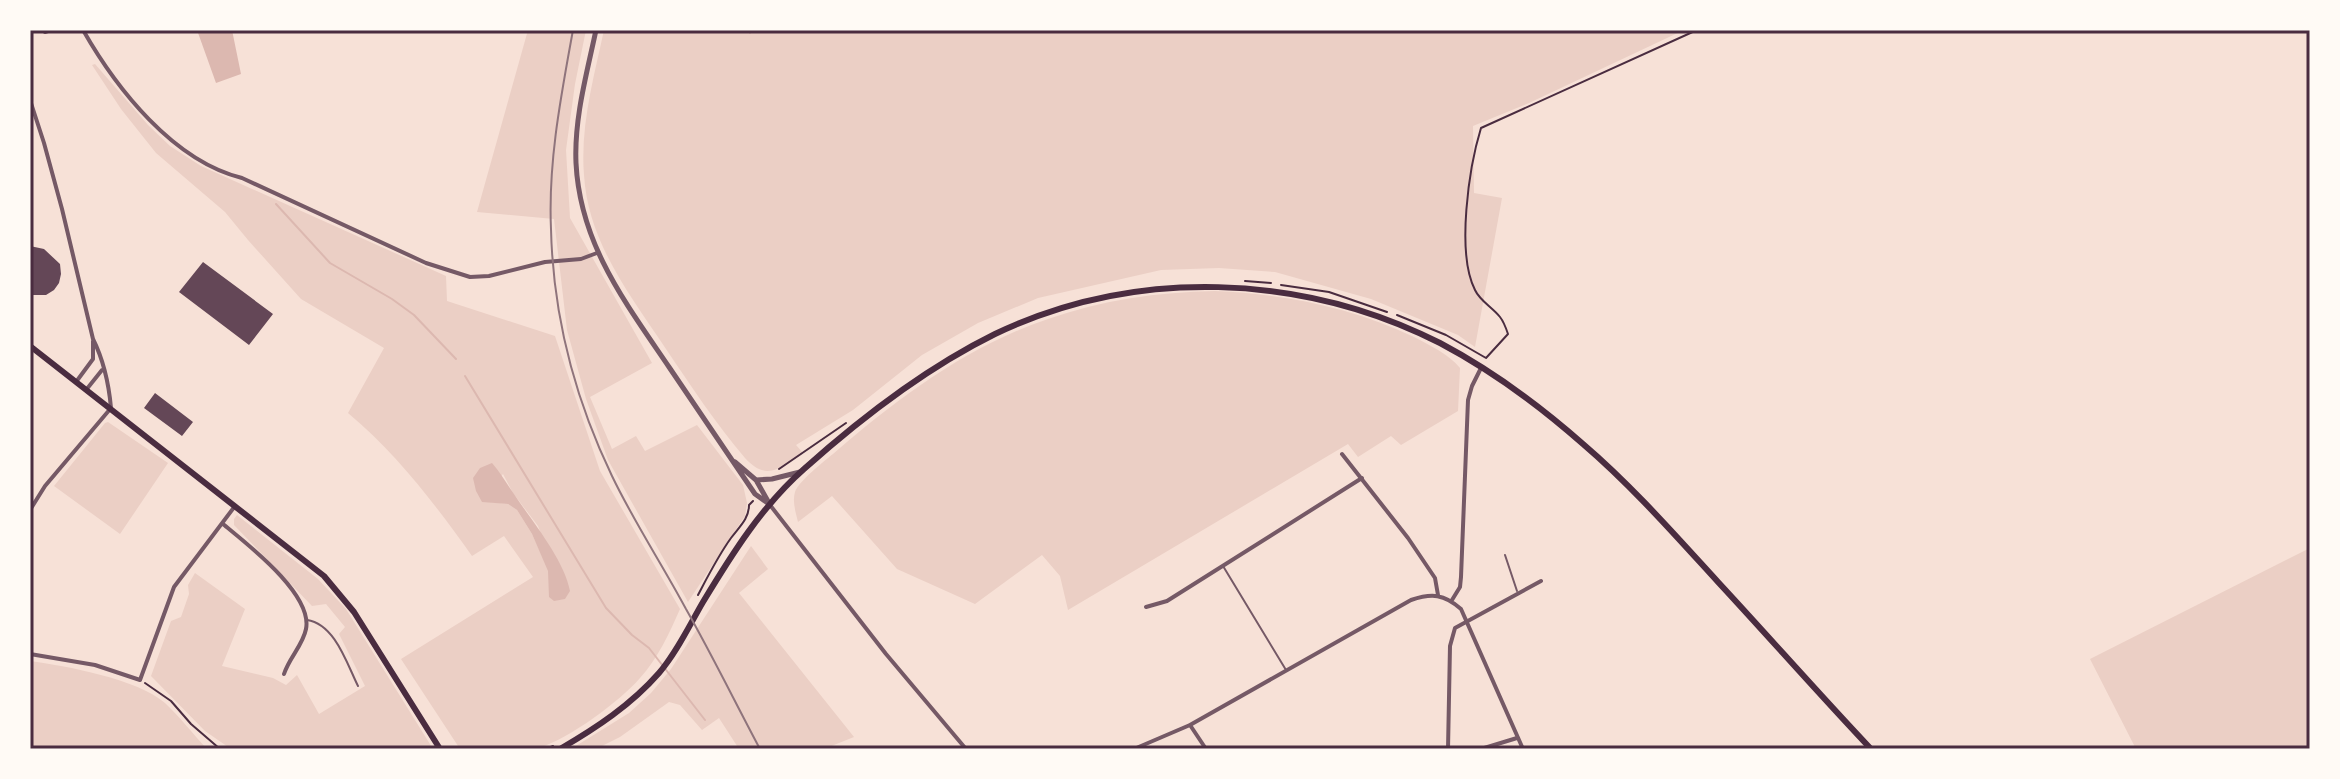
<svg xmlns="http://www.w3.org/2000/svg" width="2340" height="779" font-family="Figtree,sans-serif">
<rect width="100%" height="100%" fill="#f7e1d7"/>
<!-- green -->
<path fill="#ebcfc5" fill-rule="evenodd" d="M528 30H586L575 84 566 150 570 218 652 363 590 397 612 449 636 436 645 451 697 425 743 485 747 503 745 516 688 602 608 460 586 399 567 330 554 219 477 212Z
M604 30H1684L1529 103 1473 126 1474 193 1502 198 1475 347 1458 335 1371 299 1275 272 1219 268 1161 270 1038 298 978 323 922 355 853 410 796 445 803 453C780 468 767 482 745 458 716 424 691 386 666 349 630 295 588 242 584 175 580 126 594 77 604 30Z
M95 64 148 125 170 146 201 166 446 276 447 301 555 336 600 471 680 609C670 632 657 660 640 678 619 702 570 738 539 748 524 753 478 749 460 749L401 659 533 577 504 536 472 556C435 504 397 454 348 413L384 348 301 299 248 240 225 212 156 153 121 109 92 65ZM503 474 513 493 538 526 565 599 549 597V571L532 534 517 510 508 504 482 501Z
M1215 291C1284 294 1351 307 1414 337 1429 345 1449 354 1460 368L1458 411 1401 445 1391 436 1358 457 1348 444 1068 610 1060 576 1042 555 975 604 897 569 832 496 798 522C796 513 792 502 795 492 799 481 823 462 833 454 897 399 967 346 1048 319 1102 300 1158 292 1215 291Z
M108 422 168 463 120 534 54 486 105 423Z
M237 515 318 579 346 609 433 749H231L205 731 151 676 171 621 181 617 189 594 188 585 195 573 245 609 222 666 273 678 286 685 297 675 319 714 365 686 339 634 345 627 326 604 312 606 234 525V519Z
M751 546 768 569 739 593 854 737 824 749H739L719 718 702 730 680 705 669 702 620 737 596 749H571L629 713 651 693 671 669Z
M2310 548V749H2136L2090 659Z
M30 661C66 666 138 679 165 703 180 717 193 734 207 749H30Z"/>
<!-- water -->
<path fill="#dcb8b0" d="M197 30H232L241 74 216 83Z
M492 463C501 473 506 483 514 494 531 520 564 559 570 591L565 599 554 601 549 597 548 571 532 534 517 510 508 504 482 502 476 491 473 478 480 468Z"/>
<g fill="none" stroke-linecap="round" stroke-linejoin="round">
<!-- stream -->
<path stroke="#dcb8b0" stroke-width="2" d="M750 33V30
M276 204 330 263 392 299 414 315 456 359
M465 376 606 608 632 635 649 648 705 720"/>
</g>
<!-- building -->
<path fill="#644757" d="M30 246 44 249 60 264 61 274 59 283 54 290 46 295H30Z
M203 262 273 314 249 345 179 292Z
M155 393 193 422 182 436 144 408Z"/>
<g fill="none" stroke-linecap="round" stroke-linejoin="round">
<!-- path -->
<path stroke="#4a2c40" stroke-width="2" d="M1245 281 1271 283
M1281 285 1329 292 1387 312
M1397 315 1446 335 1486 358 1508 334C1506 328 1504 322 1500 317 1492 307 1480 301 1475 290 1456 253 1469 167 1481 128L1697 30
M779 469 846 423
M698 595C708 576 718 556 731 538 739 527 749 519 749 505L753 501
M145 683 171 701 191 724 220 749
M546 749 553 746"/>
<!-- service -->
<path stroke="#755966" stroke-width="2" d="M1505 555 1517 591
M1223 566 1286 670
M307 620C335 624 347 664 358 686"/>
<!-- minor -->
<path stroke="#755966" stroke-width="4" d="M83 30C116 88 173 161 242 178L426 263 470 277 489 276 545 262 581 259 597 253
M45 32 51 30
M30 100 44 143 62 209 93 339C103 359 109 386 111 408L45 486 30 510
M76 382 93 359V341
M86 390 102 370
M1342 454 1408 538 1435 578 1438 595
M770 505 886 654 966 749
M223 524C247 544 313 594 306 629 303 645 289 658 284 674
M1452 600 1460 587 1461 577 1468 400 1472 386 1481 368
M1146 607 1167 601 1362 478
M30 654 95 665 140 680 174 587 235 506
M1190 725 1206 749
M1134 749 1190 725 1411 600C1432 593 1444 594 1461 609L1523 749
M1448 749 1450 646 1455 628 1541 581
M1481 749 1517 738"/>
<!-- tertiary -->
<path stroke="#755966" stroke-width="5" d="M596 30C587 73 574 118 576 163 580 244 625 302 669 367 697 409 726 451 755 494L769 504
M735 462 756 480 769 503
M756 480 772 479 800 472"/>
<!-- secondary -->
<path stroke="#4a2c40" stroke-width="6" d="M30 346 324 576 354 612 440 749
M560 749C596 728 631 705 659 673 677 652 689 626 703 602 732 554 762 506 804 469 861 418 926 368 995 334 1135 267 1302 273 1440 343 1491 370 1540 406 1583 444 1632 486 1675 535 1718 582 1769 637 1819 694 1871 749"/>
<!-- rail -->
<path stroke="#8f747c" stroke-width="2" d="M573 30C561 96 548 162 551 229 553 314 575 399 612 476 634 522 662 564 686 609 712 655 735 702 760 749"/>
</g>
<!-- border -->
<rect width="2340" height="779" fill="none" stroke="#fffaf5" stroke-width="64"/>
<rect x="32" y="32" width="2276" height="715" fill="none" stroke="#4a2c40" stroke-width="3"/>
</svg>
